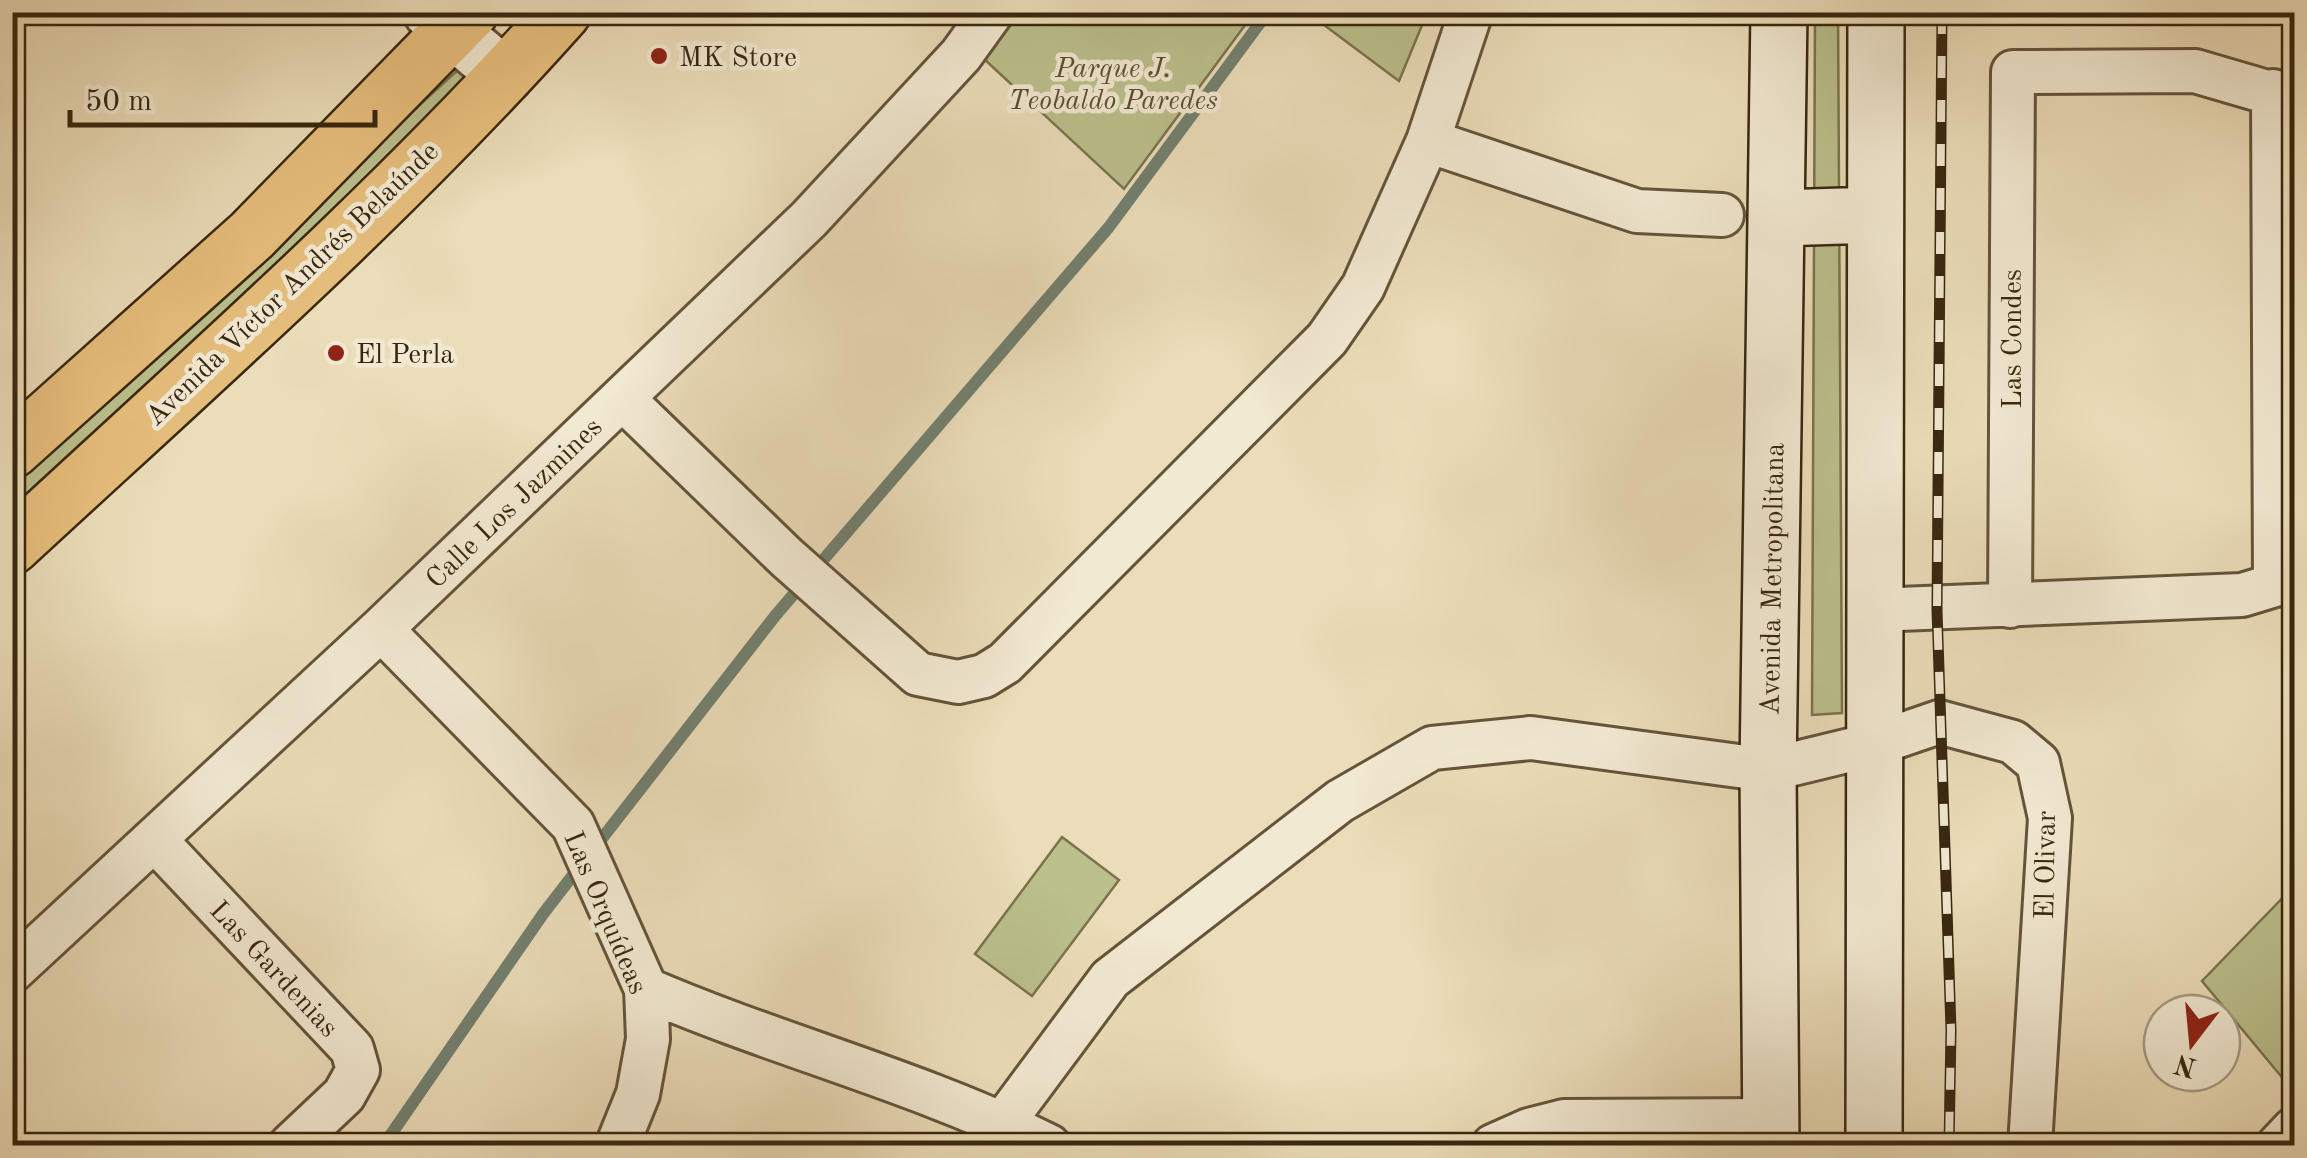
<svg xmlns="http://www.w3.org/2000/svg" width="2307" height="1158" font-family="'Old Standard TT',serif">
<rect width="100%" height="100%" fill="#ebddb9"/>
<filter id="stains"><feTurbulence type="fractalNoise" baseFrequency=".002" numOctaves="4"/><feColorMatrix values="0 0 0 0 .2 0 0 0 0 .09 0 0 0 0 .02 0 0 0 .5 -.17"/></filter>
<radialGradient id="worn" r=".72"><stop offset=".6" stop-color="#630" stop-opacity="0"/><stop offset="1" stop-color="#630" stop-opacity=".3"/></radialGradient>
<!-- green -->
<path fill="#bbc08d" stroke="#7a744e" stroke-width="2.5" d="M1838 12 1842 713 1812 715 1815 13Z
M1015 13H1254L1124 189 982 57Z
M1308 13H1427L1399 81Z
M473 56 482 72 13 534V478Z
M1062 837 1119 880 1032 996 975 954Z
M2294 886V1083L2290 1087 2202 981Z"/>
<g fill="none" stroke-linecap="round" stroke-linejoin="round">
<!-- stream -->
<path stroke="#728070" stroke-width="12" d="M593 850 775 616 1109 227 1268 12
M383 1146 543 914 580 866"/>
<!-- minor casing -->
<g stroke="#65543a" stroke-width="48">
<path id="minor" d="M2273 91 2275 585
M1428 141 1637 211 1722 215
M622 398 786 557 918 674 958 682 984 676 1005 663 1327 339 1363 287 1428 141 1471 12
M2010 606 2013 72 2195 71 2294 100
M1875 610 2242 595 2275 585 2294 569
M381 629 573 825 646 989 648 1039 638 1094 617 1146
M155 840 352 1049 358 1070 344 1095 290 1146
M12 971 381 629 809 219 961 55 992 12
M646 989C778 1046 921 1082 1049 1146
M990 1146 1003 1123 1110 979 1340 801 1432 748 1531 738 1768 770 1875 744 1939 722 2013 742 2038 763 2050 818 2030 1146
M1493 1146 1529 1130 1564 1121 1771 1120
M2278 1146 2294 1129"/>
</g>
<!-- tertiary casing -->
<g stroke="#65543a" stroke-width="58">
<path id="tertiary" d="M430 12 506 76"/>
</g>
<!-- secondary casing -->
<g stroke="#38270f" stroke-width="60">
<path id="secondary" d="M1777 218 1875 215
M1771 1146 1768 770 1779 12
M1874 1146 1876 12"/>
</g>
<!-- primary casing -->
<g stroke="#38270f" stroke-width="60">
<path id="primary" d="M12 450 252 235 470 12
M12 546C199 373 393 203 563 12"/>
</g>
<!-- minor -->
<use href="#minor" stroke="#f2e9d2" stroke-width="42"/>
<!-- tertiary -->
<use href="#tertiary" stroke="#f2e9d2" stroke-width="52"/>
<!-- secondary -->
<use href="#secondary" stroke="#f2e9d2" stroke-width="55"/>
<!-- primary -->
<use href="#primary" stroke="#e6be7c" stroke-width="55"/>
<!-- rail casing -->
<g stroke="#38270f" stroke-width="11">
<path id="rail" d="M1942 12 1937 610 1951 1030 1949 1146"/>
</g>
<!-- rail -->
<use href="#rail" stroke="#f2e9d2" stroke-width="8" stroke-dasharray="22" stroke-linecap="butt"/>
</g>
<!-- markers -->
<g fill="#8f2418" stroke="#f2e9d2" stroke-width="4">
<circle cx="659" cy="56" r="10"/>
<circle cx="336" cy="353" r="10"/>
</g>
<g text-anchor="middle" stroke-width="9" stroke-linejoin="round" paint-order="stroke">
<!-- poi labels -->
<g font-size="28" fill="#38270f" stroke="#f2e9d2" text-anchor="start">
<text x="679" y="66">MK Store</text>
<text x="356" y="363">El Perla</text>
</g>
<!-- park labels -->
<g font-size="28" font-style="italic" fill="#594d2e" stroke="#f2e9d2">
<text x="1113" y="77">Parque J.<tspan x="1113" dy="32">Teobaldo Paredes</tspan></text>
</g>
<!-- street labels -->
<g font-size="28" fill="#38270f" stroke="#f2e9d2">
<text transform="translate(291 283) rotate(-44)" y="10">Avenida Víctor Andrés Belaúnde</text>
<text transform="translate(2011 339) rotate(-90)" y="10">Las Condes</text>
<text transform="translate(513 502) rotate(-44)" y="10">Calle Los Jazmines</text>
<text transform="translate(1771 579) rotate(-89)" y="10">Avenida Metropolitana</text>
<text transform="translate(2044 865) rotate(-89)" y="10">El Olivar</text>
<text transform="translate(607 912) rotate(67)" y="10">Las Orquídeas</text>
<text transform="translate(275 968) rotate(47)" y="10">Las Gardenias</text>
</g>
</g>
<!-- margin -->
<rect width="2307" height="1158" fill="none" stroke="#ebddb9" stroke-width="50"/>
<rect x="15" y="15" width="2277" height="1128" fill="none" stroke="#38270f" stroke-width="5"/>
<rect x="25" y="25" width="2257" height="1108" fill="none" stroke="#38270f" stroke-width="2.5"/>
<!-- north arrow -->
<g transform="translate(2192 1043) rotate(196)"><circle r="48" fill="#f2e9d2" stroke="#a89b84" stroke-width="2.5"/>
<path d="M0-8L18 38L0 25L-18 38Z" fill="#8f2418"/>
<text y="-15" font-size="28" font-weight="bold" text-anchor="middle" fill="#38270f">N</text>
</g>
<!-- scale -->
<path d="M70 110v15h305v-15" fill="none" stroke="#38270f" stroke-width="5"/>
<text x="85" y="110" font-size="30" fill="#38270f" stroke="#f2e9d2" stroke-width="8" paint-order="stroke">50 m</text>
<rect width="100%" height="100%" filter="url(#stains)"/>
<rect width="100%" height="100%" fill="url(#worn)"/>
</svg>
